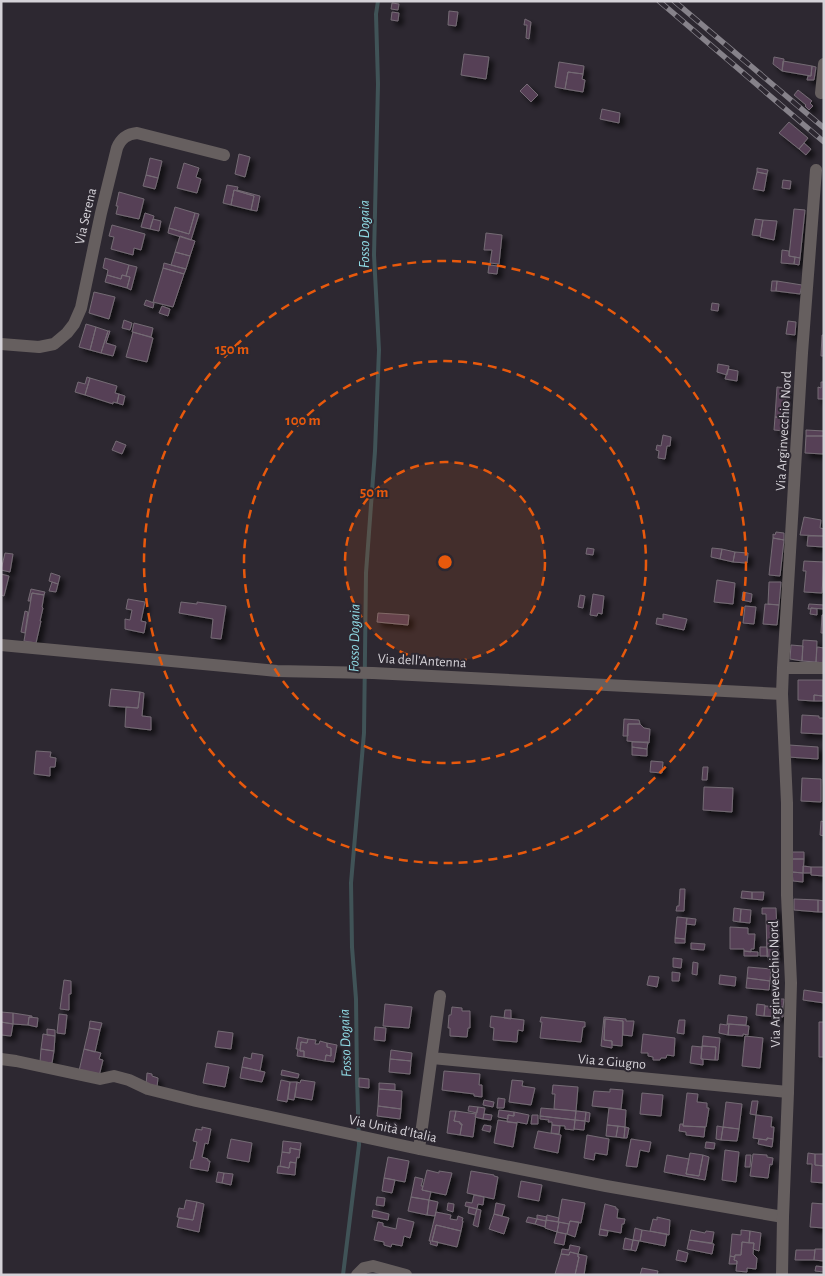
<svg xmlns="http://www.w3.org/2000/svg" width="825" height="1276" font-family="'Alegreya Sans',sans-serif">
<defs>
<filter id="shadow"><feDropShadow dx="4.5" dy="4.5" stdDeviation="2.5" flood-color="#0009"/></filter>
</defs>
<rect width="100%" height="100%" fill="#2d2831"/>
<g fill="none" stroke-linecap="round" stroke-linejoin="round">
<!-- stream -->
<path stroke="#405357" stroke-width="4" d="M343 1275 359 1145 357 1079 356 999 352 947 351 883 364 733 366 573 375 451 379 350 374 255 378 84 376 14 378 1"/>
</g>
<!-- building -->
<path fill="#574157" stroke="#746b74" filter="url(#shadow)" d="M392 3 399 4 398 10 391 9Z
M449 11 458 12 456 26 448 25Z
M392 12 399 13 398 21 391 20Z
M525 19 531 22 529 39 526 38 527 25H524Z
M464 54 489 57 486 79 461 75Z
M774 57 784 59 782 71 773 64Z
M783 61 812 66 811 76 782 71Z
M559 62 584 66 583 74 568 72 565 89 555 87Z
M812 66 816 67 814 80H807L808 76H811Z
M568 72 583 74 582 79 585 80 583 92 565 89Z
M527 84 538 95 531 102 520 91Z
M798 90 812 101 810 103 813 106 809 110 805 106 806 105 794 95Z
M602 109 620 113 619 123 600 119Z
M789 122 808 138 799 149 779 133Z
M804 143 811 149 806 155 799 149Z
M239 154 250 157 245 177 235 174Z
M150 158 162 161 158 178 146 175Z
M184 163 199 168 196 177 201 179 197 193 177 188Z
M757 168 768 170 767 174 757 172Z
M757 172 767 174 764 191 753 189Z
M146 175 158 178 155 189 143 186Z
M783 180 791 181 790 189 782 188Z
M227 185 238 187 237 190 260 196 257 211 251 210 254 196 234 190 231 205 223 203Z
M234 190 254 196 251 210 231 205Z
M119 192 144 199 139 219 116 214 118 206H116Z
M175 207 195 213 189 234 169 228Z
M794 209 805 210 800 258 789 256Z
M145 213 154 216 150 229 141 227Z
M195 213 199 214 191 240 168 233 169 228 189 234Z
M153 219 161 221 159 231 150 229Z
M755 219 763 220 760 236 752 235Z
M763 220 777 221 774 240 760 237Z
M112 225 145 234 141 250 134 248 133 255 111 249 114 237 109 236Z
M486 233 502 235 499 264 490 263 492 250H484Z
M180 236 195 241 190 256 175 252Z
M782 250 789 251V256L795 257 794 264 781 263Z
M175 252 190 256 186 269 171 265Z
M795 257 800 258 799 265 794 264Z
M105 258 129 265 126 276 122 275 121 279 107 275 108 270 103 268Z
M164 263 186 269 184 274 163 268Z
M129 265 137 267 131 290 127 288 130 277 126 276Z
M489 265 498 266 497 274 488 273Z
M163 268 184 274 173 307 153 302Z
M107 275 121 279 122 275 130 277 127 288 105 282Z
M772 281H777L776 291H771Z
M777 281 802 285 800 294 776 291Z
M94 292 115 297 109 319 89 313Z
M146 300 154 303 153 308 144 305Z
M712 303 719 304 718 311 711 310Z
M162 306 170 309 168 316 159 313Z
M124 320 132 323 130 330 122 328Z
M788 321 796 322 795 335 786 334Z
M134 323 153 328 151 337 132 332Z
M86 324 96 327 90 350 79 347Z
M96 327 108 331 101 353 90 350Z
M108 331H110L106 343 116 346 113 356 101 353Z
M133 332 153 338 147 362 126 357Z
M822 335H824V356H821Z
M718 364 729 366 727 375 717 372Z
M728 369 738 371 737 381 725 379Z
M87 377 90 378 85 395 75 392 78 382 85 384Z
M90 378 117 386 115 393 119 394 117 403 113 402V404L85 395Z
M821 382H824V399H818V387L821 388Z
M777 387 786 388 785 418 775 417Z
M119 394 125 396 123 405 117 403Z
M775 417 785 418 784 431 774 430Z
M806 430 824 431V436H806Z
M663 435 671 437 670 446H667L665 459 658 458 659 451 656 450 657 445 661 446Z
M806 436H824V454L805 453Z
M116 441 126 445 122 454 112 450Z
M804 517 821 520 820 528 824 529V536L800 535Z
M776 532 784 533V540L773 538V534L775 535Z
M808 536H824V547L807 546Z
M773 538 784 540 780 576 769 575Z
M587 548 594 549 593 555 586 554Z
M712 548 722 549 720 559 711 557Z
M722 549 735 552 733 562 720 559Z
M735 552 748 553 747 563 733 562Z
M5 553 13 554 10 572 1 570Z
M804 561 824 562 822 593 804 592 806 571H803Z
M51 573 60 576 58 584 49 581Z
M1 574 9 576 4 596 1 595Z
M717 580 735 583 733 604 714 602Z
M52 582 58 584 56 592 49 591Z
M769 582H781L779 605 768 604Z
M31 589 45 592 44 595 32 593 30 601H28Z
M743 592 752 594 751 602 742 600Z
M32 593 44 595 42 607 43 608 40 621H41L36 643 24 641Z
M593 594 604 596 602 614 598 613 597 616 590 615Z
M580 595 585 596 583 608 578 607Z
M128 599 145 602 141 621 146 622 144 633 125 629V619L130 620 132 610 126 609Z
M181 602 197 604V602L226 606 221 639 211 638 213 619 179 613Z
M765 604 779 605 777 625 763 624Z
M809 604 824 605V609L811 608V609H808Z
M745 606 756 607 754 624 743 623Z
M811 608 817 609V615L810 614Z
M25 611 28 612 25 633 21 632Z
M378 613 409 615 408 625 377 622Z
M663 614 687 619 684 630 656 624 657 618 663 619Z
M822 615H824V633H821Z
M803 640 817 641 816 662 802 661Z
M791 645 803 646 802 661 790 659Z
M817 647 824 648 823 663 816 662Z
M798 680H823V696L814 695V701L798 700Z
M111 689 140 692 138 708 109 706Z
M140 692 144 693 142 716 151 717V730L125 727 126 707 138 708Z
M814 695 823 696V701H814Z
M802 715 819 716V718H824V732L823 734 801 733Z
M624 719 639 720 640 724H628V736H623Z
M628 724H640L644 728 650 729 649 743 627 741Z
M632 742H648L647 749 632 747Z
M789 745 818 747V759L788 757Z
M632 747 647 749V756L632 755Z
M36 751 51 752 50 757 56 758 55 767H50V776L34 774Z
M651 761 663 762 662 773 650 772Z
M703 767H708L707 780H702Z
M802 778 821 779V802L801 801Z
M704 787 733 788 732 812 703 810Z
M821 821 824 822V836L820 835Z
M792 852H804V859H792Z
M792 859H804L803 873 792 872Z
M803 866 811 867V873H803Z
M811 867H824V876L811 875Z
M792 872 803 873V882L793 881Z
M680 889H685L684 911H676L677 906H679Z
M742 891 752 892V899L741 898Z
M752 892H764L763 900 752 899Z
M794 899 818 900V912L794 910Z
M818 900 824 901V912H818Z
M734 908 741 909 740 922 733 921Z
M762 908H776L778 957H767L766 914H762Z
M741 909 751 910 750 923 740 922Z
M677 917 687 918 685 939 675 938Z
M687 918 696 919 695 925 686 924Z
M730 927 748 928V934H755L754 949H751V952L744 951V949H730Z
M675 938 685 939V943H675Z
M691 943 705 944 704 950 691 949Z
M760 947H767L768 956H760Z
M744 951 758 952V956H744Z
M673 958 682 959 681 968 673 967Z
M693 962 698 963 697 975 692 974Z
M748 967 771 969 770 981 747 978Z
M672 972 680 973 679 981H672Z
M720 975 736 977 735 986 719 984Z
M649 976 659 977 657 987 647 985Z
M747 978 770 981 769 990 746 988Z
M64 980 71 981V994H69V1010L60 1009Z
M804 990 824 993V1003L803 1000Z
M773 999H784L783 1007H773Z
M385 1004 412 1007 409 1028 383 1026Z
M757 1004 765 1005 764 1016 756 1015Z
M765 1006 783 1007V1017L764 1016Z
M452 1007 462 1008V1011H470V1028H468L467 1037 450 1036V1028H448L449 1015H451Z
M505 1010H511V1019L504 1018Z
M1 1012 13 1013V1024L1 1022Z
M13 1013 32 1016V1017H29L28 1025 13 1024Z
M59 1014 67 1015 65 1034 57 1033Z
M728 1015 747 1017 746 1025 727 1024Z
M491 1016 524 1020 523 1031 518 1030 517 1042 493 1040 494 1028 490 1027Z
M29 1017 38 1018 37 1027 28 1025Z
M541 1017 585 1022V1027H583L581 1042 540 1038 542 1022H540Z
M604 1017 626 1019V1021H634L632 1036 623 1035V1021L605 1019 604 1040 612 1041V1048L601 1046Z
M605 1019 623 1021 622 1046 612 1045V1041L604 1040Z
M679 1020H685L684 1034 677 1033Z
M90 1021 102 1023 100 1030 89 1028Z
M1 1022 13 1024 11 1036 1 1035Z
M819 1022H824V1057H819Z
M720 1024 727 1025V1024H729L728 1035 719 1033Z
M729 1024 749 1026 748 1035 743 1034V1036L728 1035Z
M375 1027 386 1028 385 1041 374 1040Z
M89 1028 100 1030 95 1052 84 1049Z
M47 1029 55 1030V1036L47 1035Z
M218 1031 233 1033 231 1049 215 1047Z
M43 1034 55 1036 54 1051 41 1049Z
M643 1034 675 1038 674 1056 667 1055 666 1058H661L660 1060H653V1057L648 1056V1053H641Z
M703 1036 720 1038 718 1060H715L716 1047 702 1046 701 1059H703V1065L690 1063 692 1046 702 1047Z
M745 1036 763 1038 760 1068 742 1066Z
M298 1037 308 1039 307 1043 301 1042 300 1051H304V1057L297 1056 298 1049H296Z
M308 1039 316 1040 315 1044H319L320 1041 327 1043V1047L331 1048V1056L326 1055 325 1061 304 1057V1051H300L301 1042 307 1043Z
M327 1043 337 1045 334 1062 325 1061 326 1055 331 1056V1048L327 1047Z
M702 1046 716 1047 715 1060 701 1059Z
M41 1049 54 1051 52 1063 40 1062Z
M84 1049 101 1053 99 1059 103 1060 99 1076 79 1071Z
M391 1050 412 1053 411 1061 390 1059Z
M252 1053 263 1055 260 1071 242 1067 244 1057 251 1059Z
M390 1059 411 1061 410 1074 389 1072Z
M207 1063 229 1067 225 1087 203 1083Z
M242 1067 265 1072 262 1082 240 1078Z
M282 1070 299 1074 298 1078 281 1075Z
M444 1071 480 1074 479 1085H482V1097L474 1096V1094L442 1090Z
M147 1073 152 1074V1076L158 1078 157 1087 146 1085Z
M359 1078 369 1079V1088L359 1087Z
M281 1080 290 1082 287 1102 277 1100Z
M301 1080 315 1082 312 1100 295 1097 297 1082 300 1083Z
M512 1080 523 1081 522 1086 535 1088 531 1105 509 1102Z
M290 1082H297L294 1100 288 1099Z
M379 1083 395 1084V1090L379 1089Z
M553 1085 578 1087 576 1111 554 1109 555 1094H552Z
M379 1089 402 1091 401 1109 378 1106Z
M610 1089 623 1090 621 1109 592 1106 594 1091 610 1092Z
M642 1093 663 1095 661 1116 640 1114Z
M687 1093 698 1094 697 1102 707 1103V1108H709L706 1127 683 1126Z
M498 1098 505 1099 504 1108H497Z
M484 1100 494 1102 493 1107 483 1105Z
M752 1101H758L756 1115 750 1114Z
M726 1102 742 1104 739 1129 723 1127Z
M378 1106 401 1109 400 1119 377 1116Z
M469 1106 478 1107 477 1113 468 1111Z
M478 1107 485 1108 483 1119 475 1117Z
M541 1108 576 1111 575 1120 540 1116Z
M609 1108 626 1110 625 1127 607 1125Z
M499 1110 514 1112V1116L508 1115V1119L498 1117Z
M450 1111H456L454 1121 460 1122V1124H462L460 1135 447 1133Z
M456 1111 476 1114 473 1137 460 1135 462 1124H460V1122L454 1121Z
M576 1111 586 1112 585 1121 575 1120Z
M514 1112 529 1115 527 1124 517 1122V1123L507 1122 508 1115 514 1116Z
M586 1112 590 1113 589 1122 585 1121Z
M484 1114 492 1115 491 1120 483 1119Z
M532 1115H538V1124H531Z
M756 1115 772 1117 771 1127H774L773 1139 767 1138V1140L753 1138Z
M540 1116 575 1120 574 1130 565 1129V1126L552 1125V1122H548L549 1120 540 1119Z
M498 1120 517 1123 513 1147 494 1143Z
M575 1120 585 1121 584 1130 574 1129Z
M680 1124H683V1126L705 1127 704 1137 686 1135V1132L679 1131Z
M484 1125 491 1126 490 1132 482 1130Z
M552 1125 560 1126 559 1134 551 1133Z
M607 1125 618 1126 616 1137 606 1136Z
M618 1126 625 1127 624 1138 616 1137Z
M717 1126 723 1127 721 1140 716 1139Z
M202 1127 211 1129 208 1144 205 1143 202 1157 208 1159V1161H210L208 1171 190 1168 191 1160H193L197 1142 193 1141 196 1129 202 1130Z
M625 1127 629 1128 627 1138H624Z
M723 1127 739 1129 737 1141 721 1140Z
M538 1131 561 1135 558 1153 534 1148Z
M587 1135 609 1139 607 1155 595 1153 594 1160 584 1158Z
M767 1138 773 1139 772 1147 758 1144 759 1139 767 1140Z
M231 1139 252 1143 249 1162 227 1158Z
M631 1139 651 1142 649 1152 640 1150 637 1167 626 1166Z
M283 1141 301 1143 300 1150 290 1148V1153L282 1152Z
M706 1142 715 1143 714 1149 705 1148Z
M290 1148 300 1150 299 1158 297 1157 296 1163 290 1162 289 1168 280 1166 282 1152 290 1153Z
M725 1150 739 1152 736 1182 722 1180Z
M690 1153 703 1155 699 1176 686 1174Z
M808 1153 815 1154V1165L824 1166V1183L811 1182 812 1164H807Z
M753 1154 767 1155V1157L773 1158 772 1165 770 1164 768 1178 750 1176Z
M815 1154H824V1166L815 1165Z
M667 1155 689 1159 686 1174 699 1176 703 1155 709 1157 705 1180 664 1172Z
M746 1155H751L750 1167H745Z
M388 1157 409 1161 405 1182 384 1178Z
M290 1162 296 1163 295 1175 277 1173 278 1166 289 1168Z
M427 1170 439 1173V1171L452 1173 446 1195 422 1190Z
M471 1171 494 1175V1176L498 1177 494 1199 467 1193Z
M218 1172 224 1173 222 1183 216 1182Z
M224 1173 233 1174 231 1185 222 1183Z
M415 1177 423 1179 421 1186H423L422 1190 431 1192 429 1200 411 1197Z
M384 1178 395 1180 392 1193 382 1191Z
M521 1181 542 1185 539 1201 518 1197Z
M474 1195 484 1197 483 1205 478 1204 477 1209 465 1206 466 1202 472 1203Z
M377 1197 385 1198 384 1206 376 1205Z
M411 1197 429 1200 427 1215 408 1211Z
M562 1199 585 1203 581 1223 570 1221 569 1224 558 1222Z
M186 1200 197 1202 193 1220 177 1217 179 1208 184 1209Z
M429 1200 438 1202 435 1216 427 1215Z
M197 1202 204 1204 199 1232 177 1227 179 1218 193 1220Z
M448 1203 454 1204 453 1212 447 1210Z
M496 1203 505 1205 502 1216 494 1214Z
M812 1203 824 1204V1228L810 1227Z
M605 1204 616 1207V1209H618L617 1218 625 1219 624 1224H622L621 1233 600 1229Z
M469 1207 477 1209 475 1215 468 1213Z
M477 1209 481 1210 478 1227 473 1225Z
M373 1210 389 1214 388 1220 372 1217Z
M436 1212 451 1215 450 1219 457 1220 458 1216 463 1218 462 1221H463L461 1231 436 1225 432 1241 438 1242 437 1246 430 1244 431 1241H429Z
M494 1214 509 1218 504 1234 489 1229Z
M537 1215 547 1217 546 1221 537 1219Z
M547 1215 559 1218 558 1222 546 1220Z
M528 1217 537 1219 535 1224 526 1222Z
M657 1217 670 1220 669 1235 650 1231 653 1219 657 1220Z
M398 1218 414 1222 410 1238 404 1236 402 1246 392 1244 391 1247 384 1245V1242L374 1240 378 1222 383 1223V1226L396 1229Z
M537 1219 546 1221 545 1227 535 1224Z
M546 1220 559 1222 557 1232 545 1228Z
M570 1221 579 1222 575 1237 567 1234Z
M559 1222 569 1224 567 1234 557 1232Z
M436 1225 461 1231 457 1247 432 1241Z
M635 1228 642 1230 640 1241 633 1240Z
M600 1229 608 1231 607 1236 599 1235Z
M642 1230 667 1234 665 1246 640 1241Z
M691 1230 705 1233 706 1231 714 1232 712 1243 689 1240Z
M741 1230 750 1231 749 1243 742 1242 741 1255H735V1257L730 1256 732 1234 741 1235Z
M750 1231 761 1233 759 1251 753 1249 754 1243H749Z
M557 1232 566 1234 564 1245 554 1243Z
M625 1238 633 1240 631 1250 623 1249Z
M633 1240 639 1241 636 1251 631 1250Z
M689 1240 714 1244 712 1254 687 1249Z
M742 1242 754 1243 753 1254 757 1258 756 1269 747 1268V1272L736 1271 737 1261 734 1260 735 1255H741Z
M570 1245 580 1247 578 1254 570 1252 569 1255 561 1254 562 1249 569 1250Z
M815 1249H824V1261L814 1260Z
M678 1250 688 1253 686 1262 676 1260Z
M796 1250H815L814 1260H795Z
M570 1252 578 1254V1257H579L575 1275 555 1274 561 1254 569 1255Z
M578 1254 587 1256 584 1275H575L579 1257H578Z
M730 1256 735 1257 734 1260 737 1261V1264H729Z
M816 1266 824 1267V1272L815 1271Z
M642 1268 658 1271 657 1275H640Z"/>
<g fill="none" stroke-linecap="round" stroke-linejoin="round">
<!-- minor -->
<path stroke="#665f5f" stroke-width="12" d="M821 93 824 64
M1 344 39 347 54 344 67 333 74 324 81 308 101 213 117 148C121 138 127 134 137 133L224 155
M783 668H824
M782 694 783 668 802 353 816 170
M432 1058 788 1092
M1 1059 16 1061 100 1079 114 1076 129 1080 148 1089 196 1101 419 1149 606 1186 783 1217
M419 1149 440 996
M357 1275 364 1268 373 1266 406 1275"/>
<!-- tertiary -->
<path stroke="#665f5f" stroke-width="12" d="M1 645 277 671 373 673 782 694 787 803V895L791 983 788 1092 783 1217 782 1275"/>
<!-- rail casing -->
<g stroke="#86828a" stroke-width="5.5">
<path id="rail" d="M659 1 824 142
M674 1 824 128"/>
</g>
<!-- rail -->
<use href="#rail" stroke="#2d2831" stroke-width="4" stroke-dasharray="11" stroke-linecap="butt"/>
</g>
<!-- distance rings -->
<circle cx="445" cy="562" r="100" fill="#e8590c" fill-opacity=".12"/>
<g fill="none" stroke="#e8590c" stroke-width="2.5" stroke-dasharray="9 6">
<circle cx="445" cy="562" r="100"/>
<circle cx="445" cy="562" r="201"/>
<circle cx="445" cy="562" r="301"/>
</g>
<g text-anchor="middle" stroke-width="4" stroke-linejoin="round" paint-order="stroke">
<!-- street labels -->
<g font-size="14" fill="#d5d2d8" stroke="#2d2831">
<text transform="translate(85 216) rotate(-77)" y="5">Via Serena</text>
<text transform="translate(783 431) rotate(-87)" y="5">Via Arginvecchio Nord</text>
<text transform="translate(422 660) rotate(3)" y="5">Via dell'Antenna</text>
<text transform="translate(774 984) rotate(-91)" y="5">Via Arginevecchio Nord</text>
<text transform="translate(612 1061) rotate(5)" y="5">Via 2 Giugno</text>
<text transform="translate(393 1128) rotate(12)" y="5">Via Unità d'Italia</text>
</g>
<!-- water labels -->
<g font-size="15" font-style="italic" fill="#91dde7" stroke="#2d2831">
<text transform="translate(364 234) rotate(-90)" y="5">Fosso Dogaia</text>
<text transform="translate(354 638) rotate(-89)" y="5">Fosso Dogaia</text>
<text transform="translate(345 1043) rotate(-92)" y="5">Fosso Dogaia</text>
</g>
</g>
<circle cx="445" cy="562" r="8" fill="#e8590c" stroke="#2d2831" stroke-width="2.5"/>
<g font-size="15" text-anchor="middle" font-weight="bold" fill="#e8590c" stroke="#2d2831" stroke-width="4" stroke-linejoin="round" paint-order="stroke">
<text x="232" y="354">150 m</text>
<text x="303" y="425">100 m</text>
<text x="374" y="497">50 m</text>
</g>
<!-- border -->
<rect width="825" height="1276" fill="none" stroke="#d5d2d8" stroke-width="5"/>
</svg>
